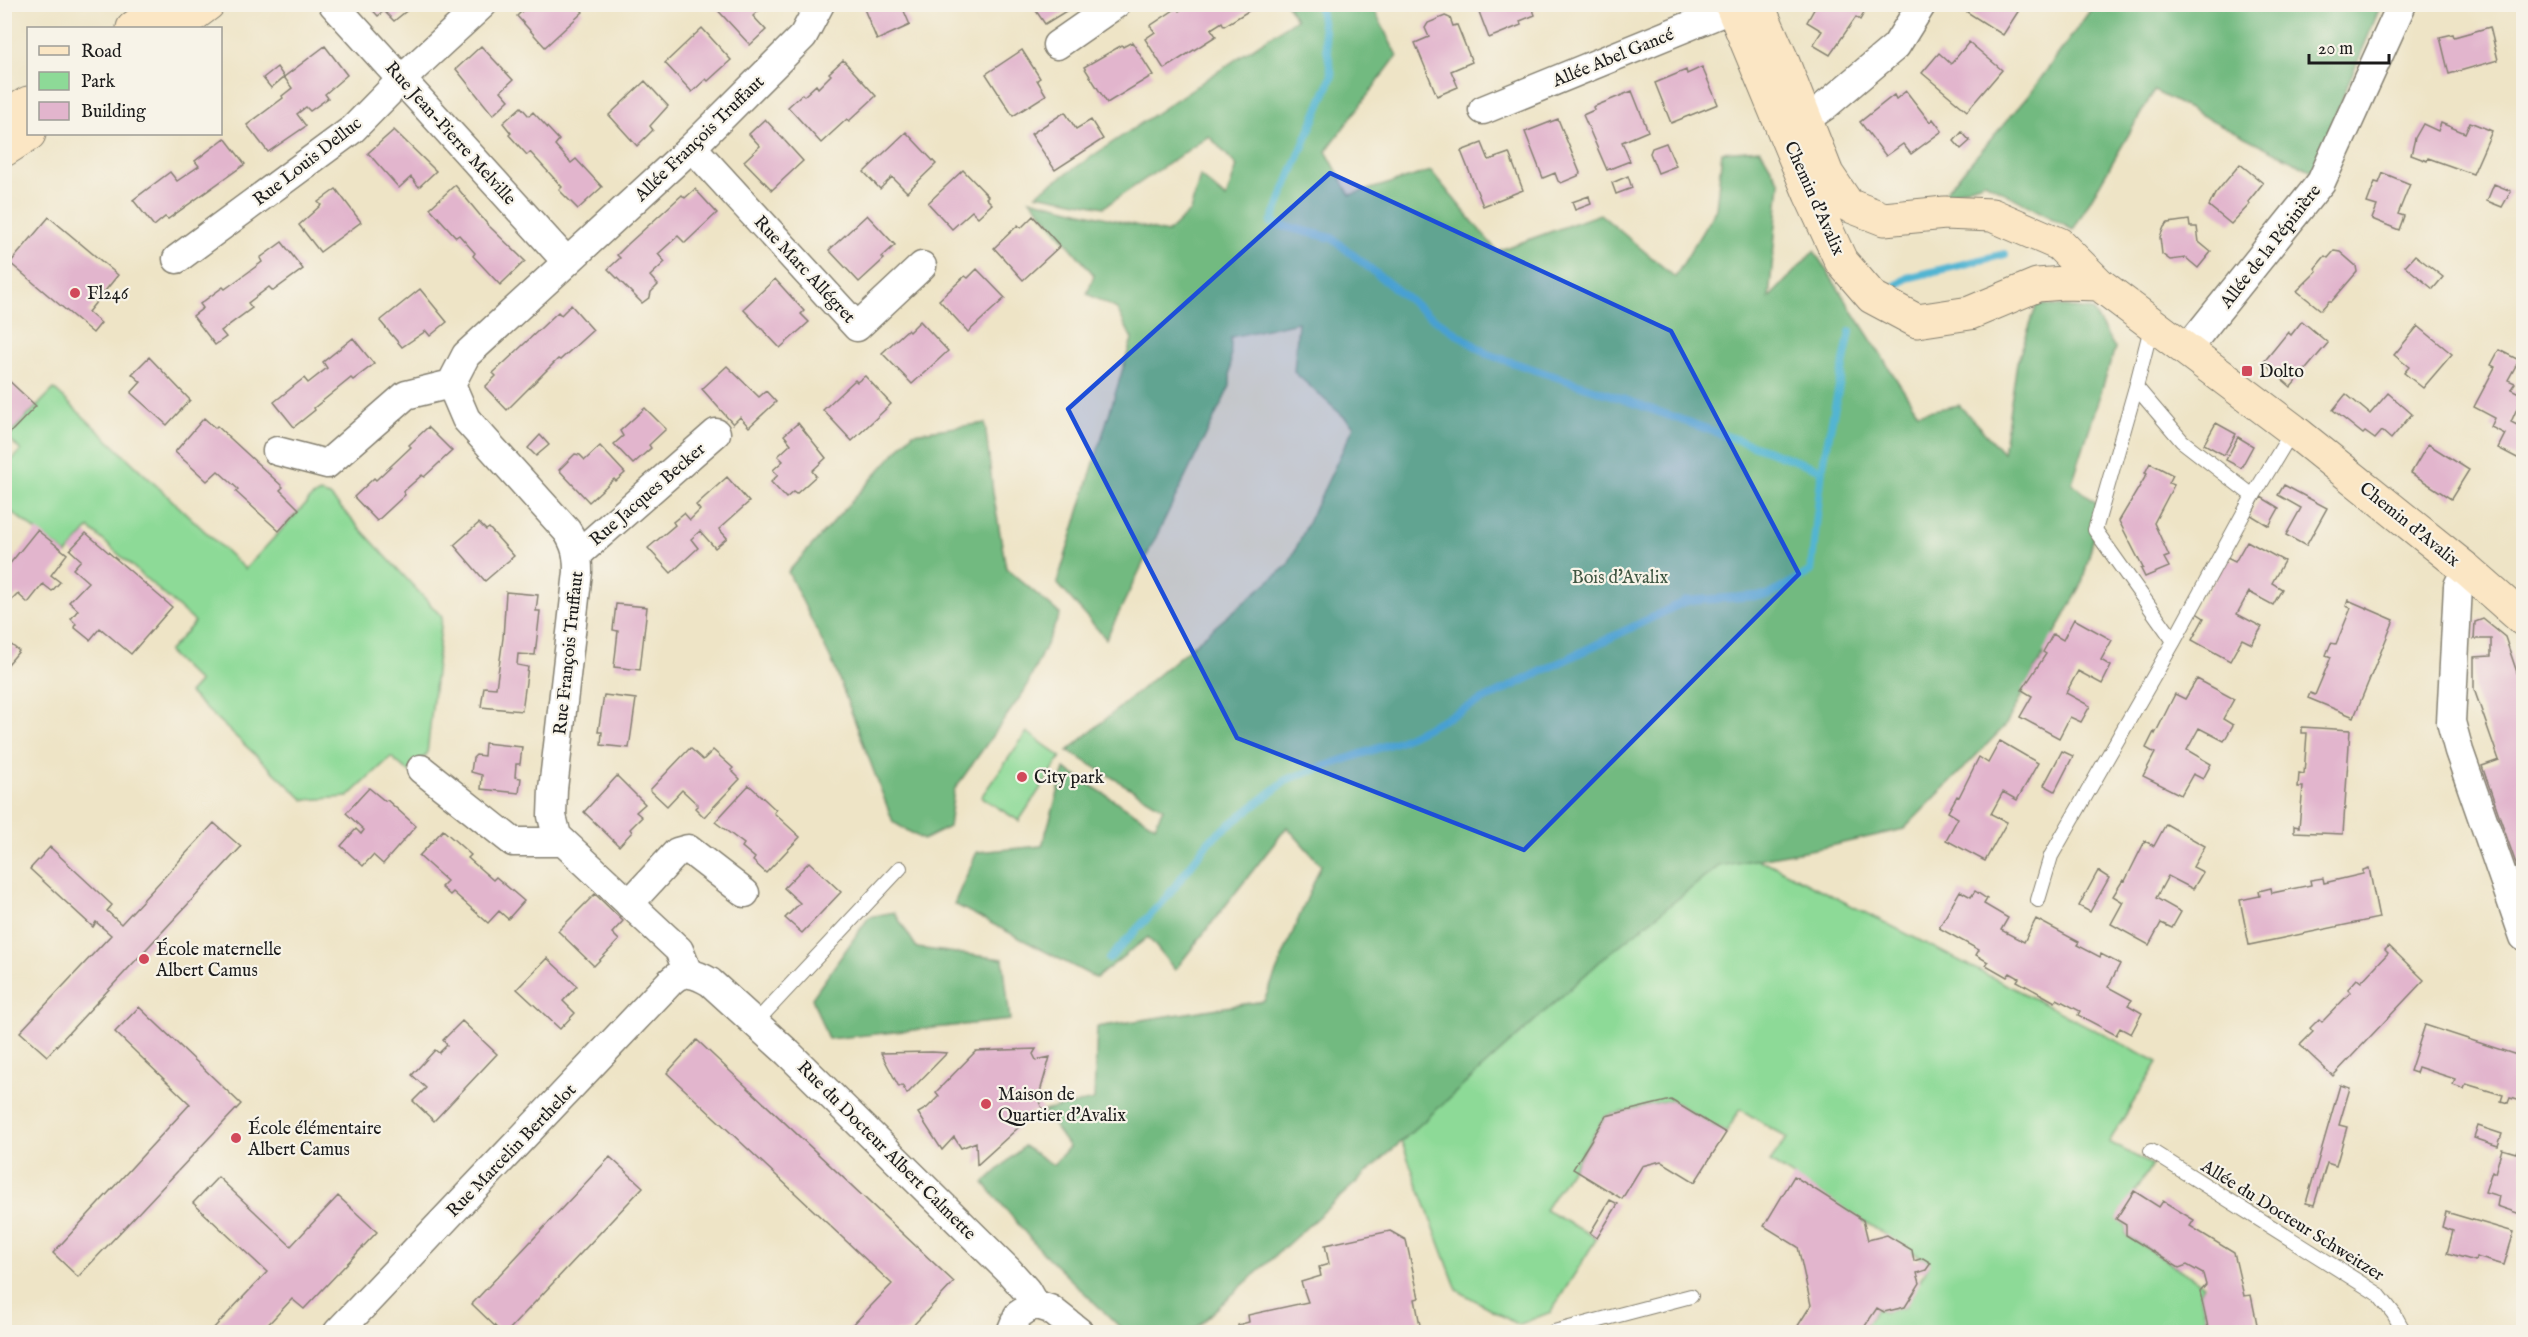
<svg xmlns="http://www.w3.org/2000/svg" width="2528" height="1337" font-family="'IM FELL English',serif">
<rect width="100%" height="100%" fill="#f7f3e8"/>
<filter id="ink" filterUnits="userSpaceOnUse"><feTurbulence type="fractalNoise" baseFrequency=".0167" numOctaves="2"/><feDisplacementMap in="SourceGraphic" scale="12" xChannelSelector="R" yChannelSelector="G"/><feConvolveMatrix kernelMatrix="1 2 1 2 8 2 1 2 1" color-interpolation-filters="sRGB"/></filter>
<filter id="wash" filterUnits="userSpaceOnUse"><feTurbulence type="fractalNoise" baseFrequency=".008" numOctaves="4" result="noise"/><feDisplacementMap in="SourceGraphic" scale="24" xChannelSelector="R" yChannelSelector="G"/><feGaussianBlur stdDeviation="1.35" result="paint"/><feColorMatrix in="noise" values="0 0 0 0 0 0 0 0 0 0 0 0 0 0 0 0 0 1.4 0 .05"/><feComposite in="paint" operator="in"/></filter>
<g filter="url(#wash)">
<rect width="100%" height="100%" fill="#eee4c6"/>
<!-- green -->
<path fill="#8dda97" stroke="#547b5a" stroke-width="1.5" d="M54 389 245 569 312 497 320 493 330 496 442 617 427 754 409 772 391 757 348 797 304 800 189 693 199 682 168 652 195 622 89 528 67 554 5 507 4 467 21 451 7 436Z
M1027 732 1061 757 1019 821 981 797Z
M1715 848 1768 863 2158 1062 2109 1142 2152 1165 2117 1219 2126 1225V1235L2204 1285 2200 1292 2209 1332H1861L1877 1308 1884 1312 1905 1307 1930 1263 1770 1162 1787 1138 1740 1109 1726 1133 1671 1100 1606 1116 1545 1210 1597 1238 1551 1312 1518 1325 1457 1290 1398 1132Z"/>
<!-- forest -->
<path fill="#72ba80" stroke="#476b4e" stroke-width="1.5" d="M1287 5H1372L1397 56 1326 151 1350 195 1431 171 1497 251 1600 214 1675 277 1716 209 1722 152 1760 149 1780 183 1769 298 1814 251 1918 413 1959 405 2003 453 2017 363 2037 304 2092 310 2115 348 2072 483 2101 507 2082 584 2005 726 1904 829 1821 848 1719 866 1605 957 1191 1332H1125L1038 1248 984 1183 1024 1146 1053 1165 1069 1147 1043 1111 1094 1100 1097 1027 1264 1001 1321 865 1287 827 1175 970 1148 937 1096 978 954 904 977 852 1042 846 1065 769 1155 826 1163 808 1068 751 1288 565 1354 426 1294 372 1298 322 1231 337 1230 386 1106 639 1057 583 1132 339 1117 309 1087 294 1094 275 1030 199 1167 233 1190 211 1200 176 1226 198 1237 166 1209 136 1104 207 1036 194 1296 19Z
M2094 5H2381L2312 171 2154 91 2073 230 1985 182 1942 196 2028 96Z
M985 423 993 493 1006 568 1060 614 1025 690 954 790 949 827 923 840 893 822 834 666 788 572 913 433Z
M894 912 917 948 1003 959 1010 1020 828 1039 812 998 869 917Z"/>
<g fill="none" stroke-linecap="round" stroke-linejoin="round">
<!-- stream -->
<path stroke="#53b5d2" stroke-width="8" d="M1889 290 1907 278 2005 254
M1822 470 1850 332
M1109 959 1167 897 1209 841 1288 779 1399 741 1686 601 1770 595 1811 571 1822 470 1611 395 1487 354 1423 311 1332 238 1271 223 1332 76 1319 4"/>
</g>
<g id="blocks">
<!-- building -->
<path fill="#e2b5cd" d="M367 4H415L394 21 384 11 378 16Z
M529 4H576L583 12 545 47 517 16Z
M712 4H766L753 16 766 30 750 45Z
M862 4H901L910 25 877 40Z
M1189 4H1195L1197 7 1201 4H1260L1224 26 1222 22 1211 29 1216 36 1164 69 1145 39 1155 32 1150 26 1177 8 1179 11Z
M1476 4H1531L1535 15 1520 21 1521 25 1489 38Z
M1817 4H1869L1860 20 1856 17 1830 55 1813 45 1822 31 1807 22Z
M1971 4H2023L2003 35 1967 12Z
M1032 5H1076L1045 24Z
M1445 16 1450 18 1453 26 1457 25 1472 62 1451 71 1458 87 1437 96 1415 43 1429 37 1425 28 1428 23Z
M2490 27 2498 60 2449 74 2440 37 2453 34 2454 37Z
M702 28 731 60 708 81 706 79 692 92 665 63Z
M1132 42 1153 75 1107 103 1084 67 1122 45 1123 47Z
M1969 42 2002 70 1967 111 1922 73 1939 53 1951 64Z
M325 46 347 75 325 94 328 98 310 111 306 107 297 114 306 126 268 152 247 125 283 98 282 96 292 88 284 77Z
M481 46 513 80 501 91 509 100 493 115 456 69Z
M1022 50 1040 78 1037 80 1046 95 1013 116 986 74Z
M843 60 876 96 849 121 847 119 821 143 788 107 802 94 804 96 816 85 818 88 831 75 829 73Z
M277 67 284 77 271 88 263 78Z
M1702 67 1718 104 1671 123 1655 83 1686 70 1687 74Z
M645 81 668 106 650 126 653 130 637 146 609 115Z
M1632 91 1648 131 1622 142 1630 161 1607 170 1583 115 1594 110 1593 107Z
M1906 91 1930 122 1933 119 1942 131 1911 154 1903 144 1886 156 1860 122 1894 95 1896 99Z
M521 107 529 116 533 112 559 140 555 145 571 163 576 159 602 187 578 209 559 190 562 187 530 152 527 155 509 135 511 133 503 123Z
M1065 112 1076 129 1091 120 1103 139 1055 170 1031 134Z
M765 119 803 161 772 190 744 161 760 146 749 134Z
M1558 119 1580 173 1578 176 1561 183 1558 181 1555 173 1543 178 1525 132Z
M2470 122 2492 131 2473 174 2428 158 2427 161 2411 155 2415 138 2423 124 2438 131 2441 123 2465 133Z
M394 130 436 171 419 187 411 177 399 188 368 153Z
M906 132 936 164 907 192 892 177 880 189 864 172Z
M1962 132 1970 141 1961 149 1954 141Z
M225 138 245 164 168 219 165 217 154 226 133 200 170 172 177 181 199 166 195 161Z
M1482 143 1489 160 1509 153 1523 190 1483 206 1461 151Z
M1666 143 1676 166 1658 173 1650 153 1652 148Z
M2240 164 2263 183 2248 202 2250 204 2231 224 2209 206 2215 194Z
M963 170 988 196 986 198 992 204 978 217 972 211 952 229 928 203Z
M2383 173 2410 184 2398 214 2404 216 2399 230 2372 219 2377 206 2367 203 2375 182 2379 183Z
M1628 176 1632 188 1616 194 1612 183Z
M2494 184 2511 191 2502 207 2487 201Z
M455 185 488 225 525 261 500 285 473 256 475 253 459 235 456 237 430 208Z
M336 189 361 222 320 252 299 225 321 205 318 202Z
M695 189 717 213 685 243 678 236 658 254 665 262 650 276 658 285 651 292 650 297 642 303 608 269 620 258 617 255 628 244 682 195 685 198Z
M1589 196 1591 204 1575 210 1572 202Z
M867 215 895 245 882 257 884 259 859 282 829 250Z
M1033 216 1060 246 1023 280 994 248 1018 225 1021 228Z
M49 217 118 275 88 312 101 323 93 333 10 263Z
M2189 220 2190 227H2197L2199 242 2211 252 2198 268 2186 258 2170 260 2162 254 2160 237 2164 227 2168 223Z
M282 242 303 269 273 291 269 287 248 303 252 308 221 331 226 337 215 345 193 316 203 308 200 304 223 287 225 289 243 276 262 262 260 258Z
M2334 251 2340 252 2356 266 2357 272 2332 301H2329L2321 310 2297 291 2317 271 2315 268 2325 256 2328 258Z
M2415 255 2443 277 2433 289 2405 266Z
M977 269 1005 298 968 332 939 300 965 276 968 278Z
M775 279 804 311 801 314 809 322 780 348 743 309Z
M420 289 447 322 430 336 426 331 402 347 380 321Z
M571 305 593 330 560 360 558 359 507 410 485 387 496 376 493 373 505 362 558 312 561 315Z
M920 321 948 351 912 384 882 353 907 330 909 332Z
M2302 321 2328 343 2291 387 2263 363 2288 332 2291 335Z
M2418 326 2452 354 2423 388 2404 373 2409 367 2394 355Z
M353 338 374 364 353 380 351 378 314 408 315 410 294 427 274 402 304 378 308 383 327 368 323 362Z
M2499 350 2519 360 2508 380 2515 383 2511 389 2523 395 2511 422 2523 428V461L2498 448 2505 434 2491 427 2495 418 2474 407 2495 367 2491 365Z
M149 357 190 400 167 425 131 393 141 382 132 374Z
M727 366 759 397 766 391 776 402 749 427 740 417 733 424 702 389Z
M4 376 36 406 7 436 4 433Z
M865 376 891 404 852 441 823 410 855 380 857 382Z
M2388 393 2412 414 2391 439 2382 431 2375 439 2365 432 2363 434 2333 410 2346 394 2370 414Z
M645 408 666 429 649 445 651 448 633 464 614 444 623 436 620 431Z
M204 418 215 428 217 426 283 487 280 490 299 509 279 531 236 492 238 489 218 471 207 481 175 452Z
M798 423 826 458 812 471 816 476 796 494 793 492 786 498 771 482 778 475 773 470 783 461 778 456 791 444 784 435Z
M2216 423 2236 434 2224 455 2204 444Z
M428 427 452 451 424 477 422 475 403 492 405 495 377 521 354 497 374 478 376 480 393 464 411 447 409 445Z
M540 435 549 445 536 456 528 448Z
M2238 437 2253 446 2241 468 2226 460Z
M2428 444 2469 470 2451 499 2411 473Z
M600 446 625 473 616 481 614 479 589 502 559 470 575 454 580 455 585 460Z
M2150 463 2173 475 2169 483 2174 485 2154 523 2169 556 2164 558 2169 567 2145 577 2141 569 2143 568 2119 521 2147 474 2145 473Z
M727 477 749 502 719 529 727 538 715 548 700 531 691 539 698 548 671 573 648 548 675 525 673 522 684 513 690 520 700 510 696 505Z
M2284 485 2327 508 2306 546 2286 535 2301 508 2278 495Z
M2261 497 2279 508 2269 526 2251 515Z
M479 523 486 530 489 528 514 556 485 581 454 545Z
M37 530 67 554 51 575 60 582 52 591 43 584 28 603 18 594 7 605 4 603V571Z
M86 533 172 607 131 654 100 628 90 640 74 627 76 624 71 619 78 610 69 602 88 582 73 569 81 560 70 550Z
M2247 541 2284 561 2272 583 2282 589 2273 605 2249 592 2237 614 2262 627 2252 644 2242 639 2230 661 2192 640 2204 618 2195 612 2218 575 2216 574 2225 557 2235 562Z
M506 592 538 595 536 611H540L535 655 518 654 517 665 528 667 522 711 481 707 484 687 496 688 503 638Z
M2348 600 2394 620 2354 717 2308 698 2310 693 2315 695 2331 657 2326 655 2331 643 2336 644 2351 608 2346 606Z
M616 604 647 607 640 670 614 667 618 631 613 630Z
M2074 619 2112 640 2101 660 2111 666 2102 684 2078 671 2066 693 2090 706 2081 722 2070 717 2059 738 2020 717 2032 696 2022 690 2046 654 2043 652 2053 634 2063 640Z
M2483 619 2505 637 2523 690V884L2482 766 2499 760 2474 689V657L2491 656V639H2474L2475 622Z
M4 639 19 651 4 669Z
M2197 679 2234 699 2223 719 2233 725 2224 741 2199 728 2187 750 2211 764 2203 779 2193 774 2181 795 2143 776 2155 753 2146 748 2154 732 2155 734 2175 694 2185 699Z
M604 695 636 699 629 748 601 745 602 732H598Z
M2302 727 2350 730 2343 834 2294 832V826L2299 827 2303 787H2298L2299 773 2304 774 2307 733H2302Z
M2000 741 2038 763 2017 800 2003 792 1991 814 2007 822 1985 861 1946 840 1958 818 1948 812 1957 796 1959 797 1979 757 1988 763Z
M485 743 522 747 520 764H516L515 777 521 778 519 793 481 789 482 775 471 772 473 758 476 755 484 756Z
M690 748 703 760 713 750 733 768 731 770 740 779 704 817 695 808 698 805 682 790 667 806 650 790Z
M2062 751 2073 756 2055 791 2044 785Z
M617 776 645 804 636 812 642 817 630 829 632 832 619 846 584 812Z
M749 785 776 810 774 813 800 837 766 873 753 861 755 858 742 847 744 844 715 822Z
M369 788 385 801 387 800 416 826 383 864 373 855 363 866 341 846 356 829 361 834 364 830 346 813Z
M214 823 241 847 47 1056 20 1032 111 935 96 922 93 927 30 869 50 847 112 905 107 911 121 924Z
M2166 824 2205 846 2193 867 2203 872 2193 889 2168 876 2156 898 2181 912 2172 928 2161 923 2149 945 2111 924 2123 902 2113 896 2123 880 2125 881 2145 841 2154 846Z
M443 830 471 855 468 858 493 880 496 877 524 901 508 919 499 911 488 923 453 892 450 895 441 887 447 881 419 856Z
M809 862 841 892 802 933 785 918 800 903 784 888Z
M2369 868 2379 918 2249 945 2240 900 2260 896 2259 891 2271 888 2272 893 2311 885 2310 880 2323 878 2324 883 2363 874V870Z
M2098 871 2109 878 2090 912 2079 906Z
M1960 891 1971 897 1975 891 1987 899 1984 904 2008 918 2001 930 2024 942 2036 919 2079 942 2077 945 2100 957 2101 954 2120 964 2108 987 2132 1000 2128 1005 2142 1013 2131 1034 2120 1028 2116 1035 2078 1015 2080 1011 2057 999 2055 1002 2017 981 2019 978 2010 973 2007 977 1986 965 1988 962 1976 955 1979 950 1939 928Z
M595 894 623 921 612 933 619 940 594 966 558 931Z
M2389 946 2424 980 2333 1076 2300 1045 2313 1032 2310 1028 2319 1019 2322 1022 2351 992 2348 989 2357 979 2361 982 2388 953 2385 950Z
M547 958 577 986 563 1001 575 1013 560 1029 517 989Z
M139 1007 241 1104 78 1277 53 1253 190 1104 115 1032Z
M462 1021 497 1054 434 1121 413 1101 426 1088 412 1075 435 1050 439 1053 447 1045 443 1040Z
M2425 1025 2523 1057V1102L2510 1098 2508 1103 2501 1101 2503 1095 2466 1084 2464 1089 2453 1085 2455 1079 2418 1067 2416 1073 2410 1071Z
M697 1040 954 1282 907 1332H846L892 1284 667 1073Z
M1036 1049 1033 1054 1036 1060 1050 1057 1038 1099 1043 1111 1031 1112 1019 1127 977 1165 976 1142 961 1148 954 1137 942 1150 918 1113 927 1108 939 1096 936 1092 976 1051Z
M932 1052 947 1053 907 1094 902 1085 899 1087 881 1053Z
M2340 1085 2350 1088 2339 1125 2347 1127 2336 1166 2327 1163 2314 1205 2306 1203Z
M1671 1100 1726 1133 1695 1182 1661 1161 1642 1166 1622 1199 1573 1169 1606 1116Z
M2478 1126 2502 1134 2498 1146 2474 1138Z
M2502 1149 2516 1153 2517 1150 2523 1152V1215L2497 1206 2499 1196 2485 1192 2492 1171 2495 1173Z
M610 1157 643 1187 507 1332H501L472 1304Z
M1794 1176 1863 1220 1868 1240 1887 1235 1912 1250 1914 1261 1923 1258 1931 1263 1926 1270 1917 1273 1920 1283 1905 1307 1884 1312 1877 1308 1861 1332H1794L1811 1305 1798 1247 1764 1226Z
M218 1177 291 1246 338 1196 377 1232 304 1309 292 1299 261 1332H210L267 1272 193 1203Z
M2134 1191 2159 1207 2163 1201 2194 1220 2190 1226 2234 1253 2244 1296 2251 1295 2258 1329 2252 1332H2209L2200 1292 2206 1285 2203 1274 2187 1265 2179 1268 2126 1235V1225L2116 1219Z
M1610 1200 1618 1204 1597 1238 1590 1233Z
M2446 1212 2514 1232 2504 1265 2476 1257 2475 1261 2447 1253 2453 1231 2442 1227Z
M1390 1231 1406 1240 1419 1298 1415 1299 1420 1325 1416 1331 1238 1332V1325L1249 1322 1248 1315 1308 1302 1301 1282 1321 1276 1319 1267 1329 1264 1325 1245Z"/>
</g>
</g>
<g filter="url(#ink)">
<use href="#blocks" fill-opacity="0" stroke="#858071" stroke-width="1.5"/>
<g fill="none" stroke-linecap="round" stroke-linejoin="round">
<!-- lane casing -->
<g stroke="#858071" stroke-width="16">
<path id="lane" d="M2136 387 2152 324
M2174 641 2095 530 2136 387 2182 441 2253 496
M2038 900 2051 856 2174 641 2253 496 2293 430
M755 1023 900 868
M2151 1151 2378 1294 2394 1314 2404 1332
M1554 1332 1691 1296"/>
</g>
<!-- street casing -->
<g stroke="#858071" stroke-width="31">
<path id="street" d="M333 4 567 262
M1057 45 1116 4
M1483 110 1743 4
M1787 132 1825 106 1896 46 1922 4
M692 147 857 327 922 266
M177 259 353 129 402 79 483 4
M2186 350 2321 182 2402 4
M277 451 327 464 406 395 451 384
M578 554 716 433
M2466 569 2458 586 2451 722 2459 751 2524 937
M421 769 513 842H562
M629 904 677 852 688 849 745 893
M688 973 679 950 557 836 552 816 553 789 578 572C578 555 576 545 567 531L466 419 451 384 466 355 692 147 803 36 820 4
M338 1332 671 981C684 969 696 974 710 982L788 1053 1009 1271 1026 1290 1034 1304 1050 1309 1079 1332
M1011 1332 1018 1315 1034 1304"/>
</g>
<!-- secondary casing -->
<g stroke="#858071" stroke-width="35">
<path id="secondary" d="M1731 4 1810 194 1841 261 1872 297 1917 321 1970 313 2037 285 2064 283 2099 284
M1757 4 1782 60 1827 174 1848 205 1884 219 1945 213 1992 215 2059 244 2099 284 2293 430 2466 569 2524 620
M133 28 166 4
M176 28 208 4
M4 118 28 103
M4 150 29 134"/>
</g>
<!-- lane -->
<use href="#lane" stroke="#fff" stroke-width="14"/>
<!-- street -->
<use href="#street" stroke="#fff" stroke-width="28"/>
<!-- secondary -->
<use href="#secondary" stroke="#fbe6c4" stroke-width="33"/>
</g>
</g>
<!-- marked area -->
<path fill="#1d4ed8" fill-opacity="0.2" stroke="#1d4ed8" stroke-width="4.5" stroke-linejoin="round" d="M1330 173 1671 331 1799 574 1524 850 1237 738 1068 409Z"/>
<!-- markers -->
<g fill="#d1495b" stroke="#f7f3e8" stroke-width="2">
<circle cx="75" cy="293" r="6"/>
<rect x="2241" y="365" width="12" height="12" rx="3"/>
<circle cx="1022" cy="777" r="6"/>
<circle cx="144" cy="959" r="6"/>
<circle cx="986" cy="1104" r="6"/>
<circle cx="236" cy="1138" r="6"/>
</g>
<g text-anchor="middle" stroke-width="4.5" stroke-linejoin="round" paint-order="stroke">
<!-- street labels -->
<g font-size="18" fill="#1c1c1c" stroke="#f7f3e8">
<text transform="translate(1613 57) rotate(-22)" y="6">Allée Abel Gancé</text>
<text transform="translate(451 133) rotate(48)" y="6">Rue Jean-Pierre Melville</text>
<text transform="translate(699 138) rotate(-44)" y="6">Allée François Truffaut</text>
<text transform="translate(307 161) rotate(-38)" y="6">Rue Louis Delluc</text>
<text transform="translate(1815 198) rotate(66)" y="6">Chemin d'Avalix</text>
<text transform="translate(2270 246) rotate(-52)" y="6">Allée de la Pépinière</text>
<text transform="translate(805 269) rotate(47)" y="6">Rue Marc Allégret</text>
<text transform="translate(647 494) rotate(-41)" y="6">Rue Jacques Becker</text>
<text transform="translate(2410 524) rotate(39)" y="6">Chemin d'Avalix</text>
<text transform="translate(568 653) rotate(-84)" y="6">Rue François Truffaut</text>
<text transform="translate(511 1150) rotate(-46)" y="6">Rue Marcelin Berthelot</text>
<text transform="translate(887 1150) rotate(45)" y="6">Rue du Docteur Albert Calmette</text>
<text transform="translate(2293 1220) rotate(32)" y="6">Allée du Docteur Schweitzer</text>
</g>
<!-- poi labels -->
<g font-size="18" fill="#1c1c1c" stroke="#f7f3e8" text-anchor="start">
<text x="87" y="299">Fl246</text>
<text x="2259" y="377">Dolto</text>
<text x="1034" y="783">City park</text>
<text x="156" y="955">École maternelle<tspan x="156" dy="21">Albert Camus</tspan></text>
<text x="998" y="1100">Maison de<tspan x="998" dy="21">Quartier d'Avalix</tspan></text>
<text x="248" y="1134">École élémentaire<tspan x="248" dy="21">Albert Camus</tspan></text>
</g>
<!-- park labels -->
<g font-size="18" fill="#3e5541" stroke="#f7f3e8">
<text x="1620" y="583">Bois d'Avalix</text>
</g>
</g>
<!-- margin -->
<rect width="2528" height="1337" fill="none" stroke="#f7f3e8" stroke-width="24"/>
<!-- legend -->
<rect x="27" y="27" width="195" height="108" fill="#f7f3e8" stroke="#9f9d96" stroke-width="1.5"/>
<rect x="39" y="46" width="30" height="9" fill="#fbe6c4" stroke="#9f9d96" stroke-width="1.5"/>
<text x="81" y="57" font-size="18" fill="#1c1c1c">Road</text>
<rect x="39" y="72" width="30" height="18" fill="#8dda97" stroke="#9f9d96" stroke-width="1.5"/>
<text x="81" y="87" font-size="18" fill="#1c1c1c">Park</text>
<rect x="39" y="102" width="30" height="18" fill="#e2b5cd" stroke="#9f9d96" stroke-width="1.5"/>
<text x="81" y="117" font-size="18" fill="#1c1c1c">Building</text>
<!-- scale -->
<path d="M2309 54v9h80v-9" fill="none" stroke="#1c1c1c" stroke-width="3"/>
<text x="2318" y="54" font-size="18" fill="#1c1c1c" stroke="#f7f3e8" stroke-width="4.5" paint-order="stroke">20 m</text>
</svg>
